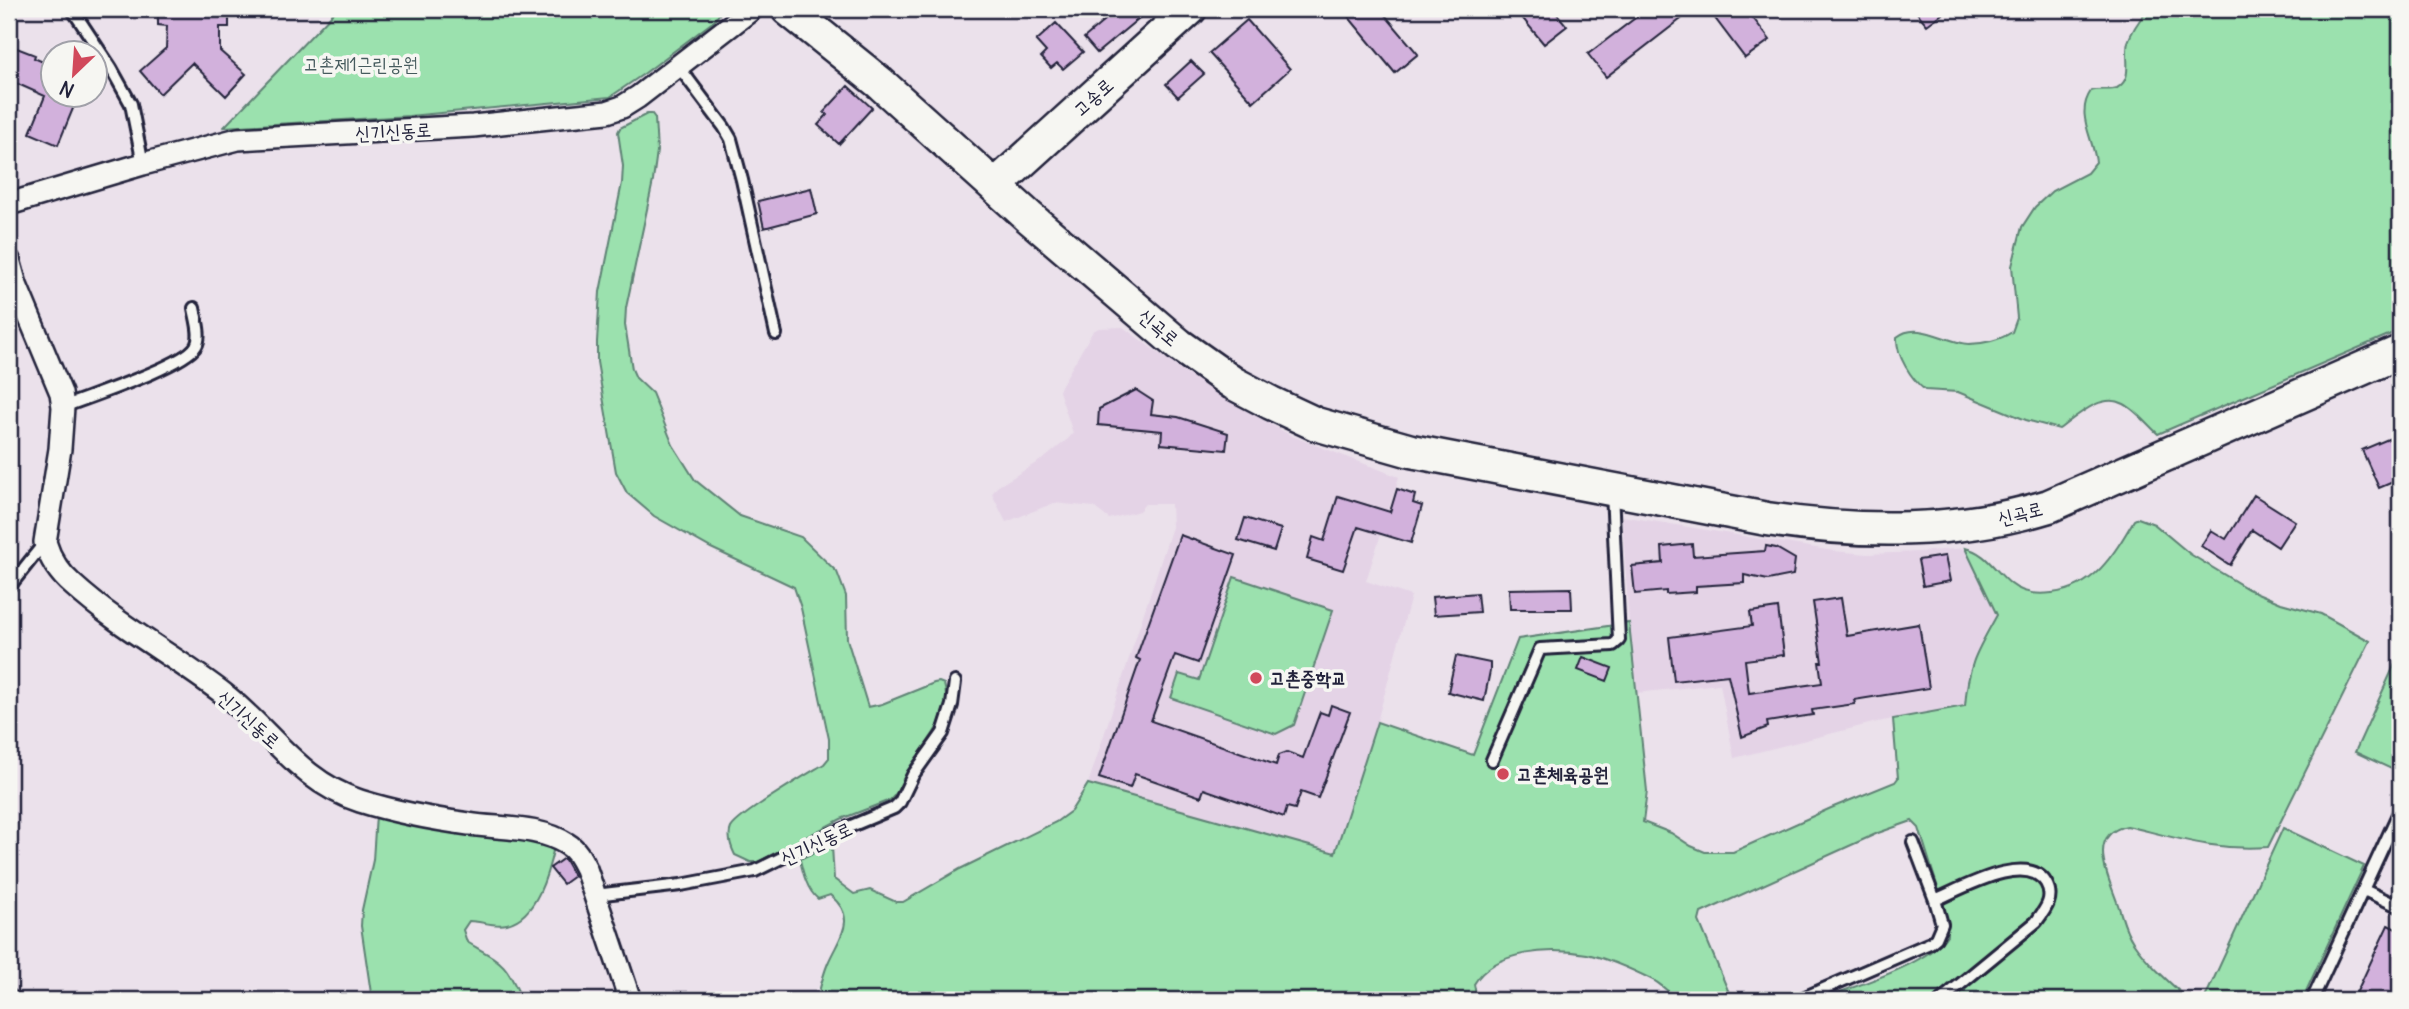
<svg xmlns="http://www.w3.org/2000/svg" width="2409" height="1009" font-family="Delius,'Poor Story',sans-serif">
<rect width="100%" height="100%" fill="#ebe1eb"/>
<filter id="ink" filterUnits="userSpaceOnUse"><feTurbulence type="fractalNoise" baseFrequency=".0143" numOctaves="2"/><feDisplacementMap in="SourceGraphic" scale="14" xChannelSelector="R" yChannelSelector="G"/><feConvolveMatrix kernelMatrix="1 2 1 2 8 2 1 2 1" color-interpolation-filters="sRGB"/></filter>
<g filter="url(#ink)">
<!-- built -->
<path fill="#e4d3e6" d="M1123 327 1188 375 1234 404 1292 436 1399 477 1366 581 1411 596 1377 722 1335 853 1088 784 1172 527 1171 504H1145L1139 511 1109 519 1094 507 1054 503 1006 522 992 494 997 487 1046 457 1069 438 1073 433 1059 391 1061 386 1093 331 1099 328Z
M1622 516 1834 551 1867 554 1919 552 1965 548 1997 615 1986 631 1969 668 1965 706 1877 722 1734 758 1720 684 1636 693 1629 623Z"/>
<!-- green -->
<path fill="#9be1ae" stroke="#5e8274" stroke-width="2" d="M337 9H723L714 21 645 73 610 97 409 116 224 127Z
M2148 9H2400V330L2158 434C2148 425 2136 410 2124 404 2101 392 2077 416 2059 429L2026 420 1958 392 1925 390C1911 379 1896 355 1897 337 1918 320 1946 343 1969 344 1983 344 2000 340 2012 332L2017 318 2012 266 2022 227 2035 207 2052 191 2087 173 2096 162C2093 137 2075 114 2091 91 2100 88 2111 91 2117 88 2134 79 2124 57 2128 42 2132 30 2140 19 2148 9Z
M647 114H652L655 118 657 151 653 181 626 308 625 325 632 369 636 378 652 393 673 445 695 480 740 516 801 537 837 572 846 596 847 639 868 707 882 704 934 683 939 682 944 684C954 717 925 743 910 767 903 778 900 792 890 800L841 819 758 862H750L735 855C731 847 727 837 731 828 739 814 806 775 824 764L829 758V739L801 608 794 587 711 548 654 516 627 493 616 472 597 362V342L600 292 622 183 623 166 618 132 620 128Z
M2138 518 2154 524 2190 554 2248 589 2281 603 2321 614 2370 641 2268 847C2215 851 2177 838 2127 826 2086 834 2108 876 2117 902 2122 915 2124 929 2133 942 2148 964 2169 982 2189 1000H1818C1852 987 1929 965 1947 935V917L1919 828 1912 821 1878 833 1701 913 1699 921 1732 1000C1717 1000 1698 1003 1683 1000 1673 998 1663 985 1653 980 1633 970 1609 959 1587 954 1551 948 1495 949 1474 984L1477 1000H817C820 988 823 975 828 963 839 937 859 919 830 895L818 899C807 890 803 873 800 860L802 858 829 845 832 846 834 879 854 894 870 890 896 902H903L960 869 1056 822 1071 811 1088 784 1335 853 1377 722 1473 755 1518 639 1629 623 1647 791 1643 822 1671 833 1691 846 1705 852H1733L1831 808 1895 782 1898 778 1893 719 1965 706C1968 664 1977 651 1997 615L1965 548C1986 552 1995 571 2011 584 2023 594 2037 595 2052 593 2095 588 2114 554 2134 520Z
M1234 577 1333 610 1294 725 1276 734 1171 698 1179 674 1199 680Z
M2398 657 2400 658V773L2355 752Z
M376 815 524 838 554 847C548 873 537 917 507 924 494 927 481 921 469 921L463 930 467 942C503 963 505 961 522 1000H372L361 926 362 910 373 860Z
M2283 828 2364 866 2302 1000H2204Z"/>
<!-- building -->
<path fill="#d2b1dc" stroke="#22223b" stroke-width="2" d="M158 9H229V27H220V51L246 74 226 96 192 63 160 94 140 71 166 48 167 26 158 25Z
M1118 9H1150L1097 53 1084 38Z
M1342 9H1380L1418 54 1395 73Z
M1515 9H1553L1567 26 1544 44Z
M1647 9H1694L1606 77 1588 54Z
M1708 9H1746L1770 40 1745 58Z
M1914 9H1949L1927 25Z
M1247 20 1290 69 1253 102 1209 53Z
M1056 23 1083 52 1063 69 1057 63 1051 68 1041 57 1046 52 1036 41Z
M9 45 35 55 34 58 52 66V94H79L58 145 30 133 45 96 9 80Z
M1191 61 1204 74 1178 97 1166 84Z
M848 86 872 108 839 144 818 125 827 115 824 112Z
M811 188 817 214 764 228 758 201Z
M1136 390 1153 401 1151 414 1178 417 1228 433 1226 450 1161 444 1162 431 1098 425 1099 409Z
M2400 434V479L2379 488 2362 450Z
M1397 489 1415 495 1413 503 1422 506 1411 543 1358 527 1343 570 1307 559 1313 537 1324 541 1338 496 1390 512Z
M2254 495 2295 521 2278 547 2252 530 2230 565 2201 546 2211 530 2226 539Z
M1245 518 1281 529 1274 551 1238 540Z
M1180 535 1236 555 1198 663 1175 655 1151 721 1276 765 1279 755 1287 752 1303 758 1320 712 1328 715 1331 705 1350 712 1318 798 1301 792 1295 809 1287 807 1284 817 1204 789 1201 797 1135 774 1130 788 1099 778 1140 660 1136 658Z
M1692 544 1693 556 1765 551 1766 546 1776 548 1795 559 1793 575 1768 580 1744 575V583L1696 586V592L1666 594V591L1635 594 1632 566 1663 563 1662 547Z
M1945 556 1950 581 1923 586 1918 560Z
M1571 588 1572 609H1510L1509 589Z
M1477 593 1479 612 1434 615 1432 597Z
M1841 598 1847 636 1919 624 1929 688 1854 700 1855 704 1812 710 1813 715 1767 722 1768 727 1742 737 1728 675 1674 681 1669 637 1752 626 1750 612 1778 608 1784 655 1745 660 1749 693 1822 683 1819 662H1822L1813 602Z
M1456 656 1490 663V671L1484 701 1448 692Z
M1583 657 1612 668 1607 681 1578 670Z
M564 858 574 876 563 884 550 868Z
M2388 925 2400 931V1000H2353Z"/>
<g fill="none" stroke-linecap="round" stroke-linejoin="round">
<!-- lane casing -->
<g stroke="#22223b" stroke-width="16">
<path id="lane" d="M72 9 111 68 131 104 143 164
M679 67 724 127 731 139 742 180 776 334
M63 407C88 397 184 366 196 346 202 336 196 319 194 308
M9 587 45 542
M1492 760 1540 649 1613 645 1619 640 1612 492
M1913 842 1935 900
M2364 890 2400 907
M595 895 681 885 755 871 820 839 894 808 900 802 913 775 943 733 952 705 955 682
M9 995 17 1000
M1798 1000 1930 943 1936 938 1942 924 1935 900C1961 889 2027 851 2046 883 2055 898 2045 910 2036 922L1941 1000
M2312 1000 2400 810"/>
</g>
<!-- street casing -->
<g stroke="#22223b" stroke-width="26">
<path id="street" d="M9 204 143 164 238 139 473 126 607 112 622 107 638 97 752 9
M9 260 16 285 61 393 63 407 60 449 45 542C50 559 59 573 73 585 119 627 175 656 224 694 272 732 300 782 360 801 395 812 432 819 469 824 500 829 539 826 567 844 577 850 581 859 586 869L630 1000"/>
</g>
<!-- secondary casing -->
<g stroke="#22223b" stroke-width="37">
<path id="secondary" d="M788 9 880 83 1029 217 1179 345 1233 383 1271 403 1316 424 1411 451 1767 519C1862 533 1957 534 2049 506L2400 352
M996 185 1190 9"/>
</g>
<!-- lane -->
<use href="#lane" stroke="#f6f6f2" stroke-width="10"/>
<!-- street -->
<use href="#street" stroke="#f6f6f2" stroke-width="21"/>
<!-- secondary -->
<use href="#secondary" stroke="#f6f6f2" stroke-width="32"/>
</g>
</g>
<!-- markers -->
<g fill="#d1495b" stroke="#f6f6f2" stroke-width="2.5">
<circle cx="1256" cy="678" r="7"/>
<circle cx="1503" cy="774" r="7"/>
</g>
<g text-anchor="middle" stroke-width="7" stroke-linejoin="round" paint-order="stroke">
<!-- park labels -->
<g font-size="19" fill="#465b5e" stroke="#f6f6f2">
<text x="361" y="71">고촌제1근린공원</text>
</g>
<!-- street labels -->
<g font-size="19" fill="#22223b" stroke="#f6f6f2">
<text transform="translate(1093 97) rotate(-42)" y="7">고송로</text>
<text transform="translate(393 131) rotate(-3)" y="7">신기신동로</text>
<text transform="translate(1159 327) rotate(40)" y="7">신곡로</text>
<text transform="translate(2020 513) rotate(-14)" y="7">신곡로</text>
<text transform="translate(249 719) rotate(42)" y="7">신기신동로</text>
<text transform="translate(816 843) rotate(-25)" y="7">신기신동로</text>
</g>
<!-- poi labels -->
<g font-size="19" font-weight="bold" fill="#22223b" stroke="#f6f6f2" text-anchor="start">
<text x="1270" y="685">고촌중학교</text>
<text x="1517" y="781">고촌체육공원</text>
</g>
</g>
<!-- margin -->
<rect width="2409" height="1009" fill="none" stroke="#f6f6f2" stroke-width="35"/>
<rect x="18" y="18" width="2374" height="974" fill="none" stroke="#22223b" stroke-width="2.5" filter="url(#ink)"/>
<!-- north arrow -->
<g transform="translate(74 74) rotate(205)"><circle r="33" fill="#f6f6f2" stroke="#a1a1a9" stroke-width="2"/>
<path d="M0-5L12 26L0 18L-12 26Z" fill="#d1495b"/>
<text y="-10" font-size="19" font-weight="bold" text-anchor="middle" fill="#22223b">N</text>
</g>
</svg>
